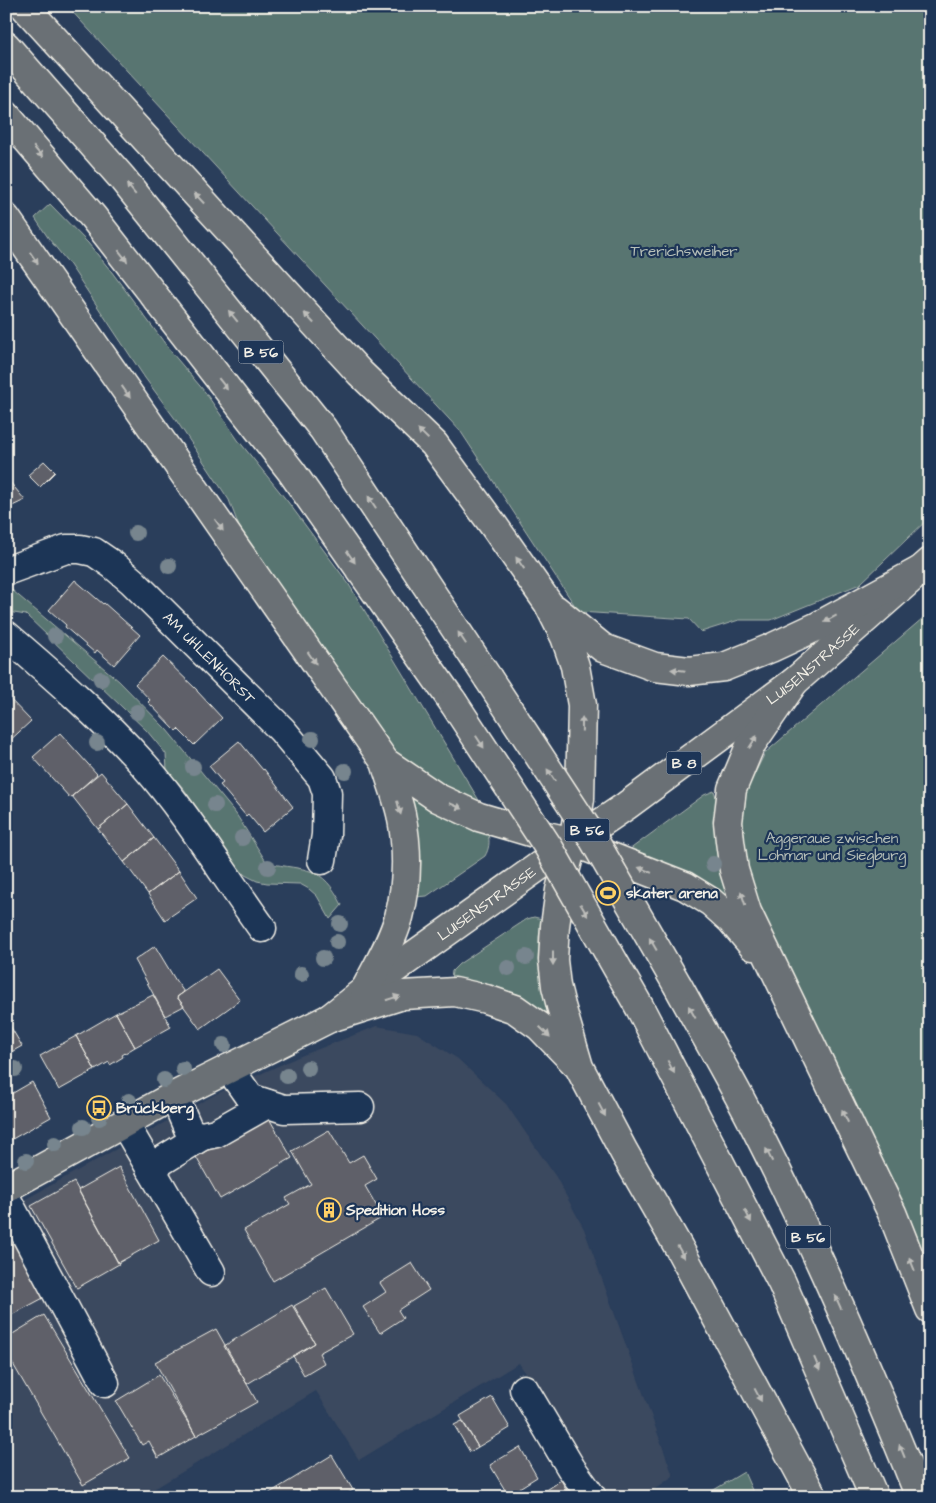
<svg xmlns="http://www.w3.org/2000/svg" width="936" height="1503" font-family="'Architects Daughter',sans-serif">
<rect width="100%" height="100%" fill="#2a3e5b"/>
<filter id="ink" filterUnits="userSpaceOnUse"><feTurbulence type="fractalNoise" baseFrequency=".02" numOctaves="2"/><feDisplacementMap in="SourceGraphic" scale="10" xChannelSelector="R" yChannelSelector="G"/><feConvolveMatrix kernelMatrix="1 2 1 2 8 2 1 2 1" color-interpolation-filters="sRGB"/></filter>
<g filter="url(#ink)">
<!-- built -->
<path fill="#3a485f" d="M377 1026 417 1033 458 1059 506 1104 556 1177 584 1229 673 1476 644 1497H607L580 1462 519 1363 359 1460 316 1391 141 1497H6V1210L216 1094 298 1057Z"/>
<!-- green -->
<path fill="#597471" stroke="#a6b2ac" d="M67 6H930V517L860 584 771 620H739L701 632 689 619 579 612 461 432Z
M50 204 88 243 111 271 172 353 205 392 238 440 288 502 348 583 483 807 456 796 410 767 385 740 244 540 229 500 176 420 145 378 70 265 49 239 35 218Z
M6 585 119 681 167 730 236 814 267 863C306 871 322 864 342 905L330 919 317 896 309 889 300 884 267 883 257 881 245 875 231 860 215 834 184 789 167 770 166 754 147 731 26 615 8 612Z
M930 612V1308L733 849 741 801 765 753Z
M401 785 488 834C490 842 489 849 485 856L427 896 415 897Z
M714 791 717 800V828L737 909 629 850 704 795Z
M534 917 542 919 539 937 540 971 554 1023C529 994 488 980 451 980L452 971 459 964 527 919Z
M744 1472 755 1497H702Z"/>
<!-- building -->
<path fill="#5f6169" stroke="#f4f1e8" d="M44 461 55 472 40 487 28 475Z
M9 481 25 500 6 509V483Z
M75 580 103 604 104 603 140 635 114 665 97 650 95 653 65 627 66 625 49 610Z
M163 657 197 690V691L222 718 194 745 178 729 176 731 148 702 150 700 135 684Z
M6 695 31 721 6 744Z
M60 733 97 774 70 798 33 757Z
M239 741 263 770 264 769 267 773 293 807 263 832 248 814 246 816 220 785 223 783 209 766Z
M101 772 128 804 98 829 72 796Z
M128 804 154 838 124 862 98 829Z
M154 838 179 871 148 894 124 862Z
M179 871 197 898 165 920 148 894Z
M155 946 176 981 184 992 177 997 184 1006 165 1016 135 960Z
M217 969 240 1000 200 1029 177 997Z
M153 995 171 1027 135 1047 116 1013Z
M116 1013 135 1047 122 1055 123 1057 110 1065 109 1062 95 1070 76 1036Z
M6 1019 22 1046 6 1055Z
M76 1036 95 1070 59 1090 40 1056Z
M32 1082 51 1117 7 1142 6 1097Z
M267 1115 292 1158 220 1199 196 1157Z
M329 1130 349 1163 363 1155 377 1179 365 1186 383 1217 273 1281 244 1230 290 1204 286 1198 311 1184 292 1151Z
M119 1167 159 1240 118 1263 78 1190Z
M74 1182 119 1264 77 1288 31 1206Z
M6 1223 47 1296 6 1318Z
M412 1263 429 1290 398 1310 403 1318 380 1333 363 1307 386 1292 380 1283Z
M326 1288 353 1334 319 1353 324 1363 304 1375 293 1356 315 1343 294 1306Z
M292 1305 315 1343 247 1384 224 1346Z
M44 1315 130 1458 83 1485 6 1352V1338Z
M216 1329 257 1402 196 1436 155 1362Z
M159 1375 196 1436 158 1458 149 1441 142 1445 116 1401Z
M492 1397 510 1428 478 1447 460 1416Z
M462 1421 478 1447 470 1452 454 1425Z
M520 1447 537 1477 508 1495 490 1465Z
M332 1455 353 1490 342 1497H263Z
M561 1480 569 1494 564 1497H547L544 1491Z
M544 1491 547 1497H533Z"/>
<g fill="none" stroke-linecap="round" stroke-linejoin="round">
<!-- minor casing -->
<g stroke="#f4f1e8" stroke-width="31">
<g id="minor">
<path id="s1" d="M6 571 66 549H80L94 552 113 565 132 581 282 730 322 778 327 793 326 835 322 860"/>
<path d="M6 635C54 676 102 718 144 765 188 815 223 874 262 928"/>
<path d="M229 1068 250 1098 284 1109 360 1107"/>
<path d="M174 1096 190 1133 202 1136 216 1133 267 1104"/>
<path d="M124 1123 211 1272"/>
<path d="M150 1168 202 1136"/>
<path d="M6 1198 105 1383"/>
<path d="M524 1389 571 1468 592 1497"/>
</g>
</g>
<!-- major casing -->
<g stroke="#f4f1e8" stroke-width="31">
<g id="major">
<path id="s2" d="M6 1188 168 1099 330 1018 365 990 573 842 626 806 794 682 930 562"/>
</g>
</g>
<!-- highway casing -->
<g stroke="#f4f1e8" stroke-width="31">
<path id="highway" d="M24 6 360 373 434 444 494 526 548 603 565 637 575 666 582 705 580 799 573 842 560 890 555 926 553 960 556 986 561 1006 579 1067 624 1152 679 1248 813 1497
M6 46 122 178 323 429 488 678
M6 115 93 217 291 471 453 702
M6 218 385 762C390 779 397 796 401 814 408 848 408 883 399 917 392 942 377 967 365 990
M555 609 603 648 655 667 689 671 724 667 771 648 816 627 919 571
M794 682 750 746 732 789 728 822 730 841 734 870 747 912 892 1213 930 1309
M385 762 438 798 479 817 534 833 573 842 685 886 711 902 731 920 753 946
M678 986C704 1034 732 1081 756 1129 817 1249 870 1372 920 1497
M640 1008 782 1283 874 1497
M330 1018 403 995 455 992 486 999 515 1009 539 1026 576 1064"/>
</g>
<!-- minor -->
<use href="#minor" stroke="#1d3557" stroke-width="28"/>
<!-- major -->
<use href="#major" stroke="#6a7074" stroke-width="28"/>
<!-- highway -->
<use href="#highway" stroke="#6a7074" stroke-width="28"/>
<!-- highway-bridge casing -->
<g stroke="#f4f1e8" stroke-width="31" stroke-linecap="butt">
<path id="highway-bridge" d="M488 678 591 835 678 986
M453 702 549 848 640 1008"/>
</g>
<!-- highway-bridge -->
<use href="#highway-bridge" stroke="#6a7074" stroke-width="28"/>
</g>
<!-- trees -->
<g fill="#77858e">
<circle cx="136" cy="533" r="8"/>
<circle cx="169" cy="566" r="8"/>
<circle cx="55" cy="636" r="8"/>
<circle cx="101" cy="679" r="8"/>
<circle cx="137" cy="712" r="8"/>
<circle cx="312" cy="739" r="8"/>
<circle cx="97" cy="743" r="8"/>
<circle cx="193" cy="767" r="8"/>
<circle cx="345" cy="771" r="8"/>
<circle cx="215" cy="805" r="8"/>
<circle cx="242" cy="838" r="8"/>
<circle cx="713" cy="864" r="8"/>
<circle cx="268" cy="867" r="8"/>
<circle cx="340" cy="924" r="8"/>
<circle cx="337" cy="942" r="8"/>
<circle cx="526" cy="957" r="8"/>
<circle cx="323" cy="958" r="8"/>
<circle cx="508" cy="968" r="8"/>
<circle cx="301" cy="974" r="8"/>
<circle cx="224" cy="1045" r="8"/>
<circle cx="308" cy="1068" r="8"/>
<circle cx="15" cy="1069" r="8"/>
<circle cx="183" cy="1069" r="8"/>
<circle cx="287" cy="1076" r="8"/>
<circle cx="164" cy="1080" r="8"/>
<circle cx="129" cy="1101" r="8"/>
<circle cx="99" cy="1118" r="8"/>
<circle cx="83" cy="1127" r="8"/>
<circle cx="55" cy="1144" r="8"/>
<circle cx="26" cy="1161" r="8"/>
</g>
<!-- one-way arrows -->
<defs><path id="oneway-solid" d="M-6-.8H1V-3.2L6.5 0L1 3.2V.8H-6Z" transform="scale(1.25)"/></defs>
<g fill="#bdbdba">
<use href="#oneway-solid" transform="translate(38 152) rotate(50)"/>
<use href="#oneway-solid" transform="translate(131 189) rotate(-129)"/>
<use href="#oneway-solid" transform="translate(199 198) rotate(-133)"/>
<use href="#oneway-solid" transform="translate(123 256) rotate(52)"/>
<use href="#oneway-solid" transform="translate(34 258) rotate(55)"/>
<use href="#oneway-solid" transform="translate(233 316) rotate(-129)"/>
<use href="#oneway-solid" transform="translate(309 318) rotate(-133)"/>
<use href="#oneway-solid" transform="translate(223 384) rotate(52)"/>
<use href="#oneway-solid" transform="translate(126 392) rotate(55)"/>
<use href="#oneway-solid" transform="translate(423 434) rotate(-136)"/>
<use href="#oneway-solid" transform="translate(372 502) rotate(-123)"/>
<use href="#oneway-solid" transform="translate(219 525) rotate(55)"/>
<use href="#oneway-solid" transform="translate(351 557) rotate(55)"/>
<use href="#oneway-solid" transform="translate(520 563) rotate(-125)"/>
<use href="#oneway-solid" transform="translate(830 619) rotate(152)"/>
<use href="#oneway-solid" transform="translate(462 638) rotate(-123)"/>
<use href="#oneway-solid" transform="translate(312 658) rotate(55)"/>
<use href="#oneway-solid" transform="translate(678 670) rotate(-174)"/>
<use href="#oneway-solid" transform="translate(582 724) rotate(-89)"/>
<use href="#oneway-solid" transform="translate(480 742) rotate(57)"/>
<use href="#oneway-solid" transform="translate(753 742) rotate(-58)"/>
<use href="#oneway-solid" transform="translate(551 775) rotate(-123)"/>
<use href="#oneway-solid" transform="translate(456 806) rotate(24)"/>
<use href="#oneway-solid" transform="translate(399 808) rotate(75)"/>
<use href="#oneway-solid" transform="translate(645 870) rotate(-158)"/>
<use href="#oneway-solid" transform="translate(743 898) rotate(-108)"/>
<use href="#oneway-solid" transform="translate(584 910) rotate(60)"/>
<use href="#oneway-solid" transform="translate(653 944) rotate(-120)"/>
<use href="#oneway-solid" transform="translate(553 958) rotate(90)"/>
<use href="#oneway-solid" transform="translate(393 998) rotate(-18)"/>
<use href="#oneway-solid" transform="translate(692 1012) rotate(-119)"/>
<use href="#oneway-solid" transform="translate(545 1032) rotate(45)"/>
<use href="#oneway-solid" transform="translate(671 1067) rotate(62)"/>
<use href="#oneway-solid" transform="translate(602 1110) rotate(62)"/>
<use href="#oneway-solid" transform="translate(845 1116) rotate(-115)"/>
<use href="#oneway-solid" transform="translate(769 1155) rotate(-116)"/>
<use href="#oneway-solid" transform="translate(748 1216) rotate(63)"/>
<use href="#oneway-solid" transform="translate(681 1252) rotate(61)"/>
<use href="#oneway-solid" transform="translate(912 1264) rotate(-112)"/>
<use href="#oneway-solid" transform="translate(838 1302) rotate(-114)"/>
<use href="#oneway-solid" transform="translate(817 1364) rotate(67)"/>
<use href="#oneway-solid" transform="translate(758 1395) rotate(62)"/>
<use href="#oneway-solid" transform="translate(902 1451) rotate(-112)"/>
</g>
</g>
<!-- icons -->
<defs>
<g id="stadium-ring" transform="scale(1.25)"><circle r="9.5" fill="#1d3557" stroke="#ffd166" stroke-width="1.5"/><path d="M0-5a6.5 5 0 1 0 0 10a6.5 5 0 1 0 0-10ZM-3.5-1.8h7v3.6h-7Z" fill="#ffd166"/></g>
<g id="bus-ring" transform="scale(1.25)"><circle r="9.5" fill="#1d3557" stroke="#ffd166" stroke-width="1.5"/><path d="M-5-6H5V4H4V6H2V4H-2V6H-4V4H-5ZM-3.5-4V0h7V-4ZM-3.5 1.2v1.5H-2V1.2ZM2 1.2v1.5H3.5V1.2Z" fill="#ffd166"/></g>
<g id="building-ring" transform="scale(1.25)"><circle r="9.5" fill="#1d3557" stroke="#ffd166" stroke-width="1.5"/><path d="M-4-6H4V6H1V3H-1V6H-4ZM-2.5-4.3h1.7v1.8h-1.7ZM.8-4.3h1.7v1.8H.8ZM-2.5-1h1.7V.8h-1.7ZM.8-1h1.7V.8H.8Z" fill="#ffd166"/></g>
</defs>
<g fill-rule="evenodd">
<use href="#stadium-ring" x="608" y="893"/>
<use href="#bus-ring" x="99" y="1108"/>
<use href="#building-ring" x="329" y="1210"/>
</g>
<g text-anchor="middle" stroke-width="4.5" stroke-linejoin="round" paint-order="stroke">
<!-- shield labels -->
<g fill="#1d3557" stroke="#b4b9bc" stroke-width="1">
<rect x="238.5" y="340.5" width="45" height="23" rx="4"/>
<rect x="666.5" y="751.5" width="35" height="23" rx="4"/>
<rect x="564.5" y="818.5" width="45" height="23" rx="4"/>
<rect x="785.5" y="1225.5" width="45" height="23" rx="4"/>
</g>
<g font-size="14" font-weight="bold" fill="#f4f1e8">
<text x="261" y="357">B 56</text>
<text x="684" y="768">B 8</text>
<text x="587" y="835">B 56</text>
<text x="808" y="1242">B 56</text>
</g>
<!-- park labels -->
<g font-size="15" fill="#b6bfb8" stroke="#1d3557">
<text x="684" y="256">Trerichsweiher</text>
<text x="832" y="843">Aggeraue zwischen<tspan x="832" dy="17">Lohmar und Siegburg</tspan></text>
</g>
<!-- street labels -->
<g font-size="15" fill="#f4f1e8" stroke="#1d3557">
<text dy="5" stroke="none"><textPath href="#s1" startOffset="249">AM UHLENHORST</textPath></text>
<text dy="5" stroke="none"><textPath href="#s2" startOffset="965">LUISENSTRASSE</textPath></text>
<text dy="5" stroke="none"><textPath href="#s2" startOffset="560">LUISENSTRASSE</textPath></text>
</g>
<!-- poi labels -->
<g font-size="15" font-weight="bold" fill="#f4f1e8" stroke="#1d3557" text-anchor="start">
<text x="626" y="898">skater arena</text>
<text x="116" y="1113">Brückberg</text>
<text x="346" y="1215">Spedition Hoss</text>
</g>
</g>
<!-- margin -->
<rect width="936" height="1503" fill="none" stroke="#1d3557" stroke-width="25"/>
<rect x="12" y="12" width="911" height="1478" fill="none" stroke="#f4f1e8" stroke-width="2" filter="url(#ink)"/>
</svg>
